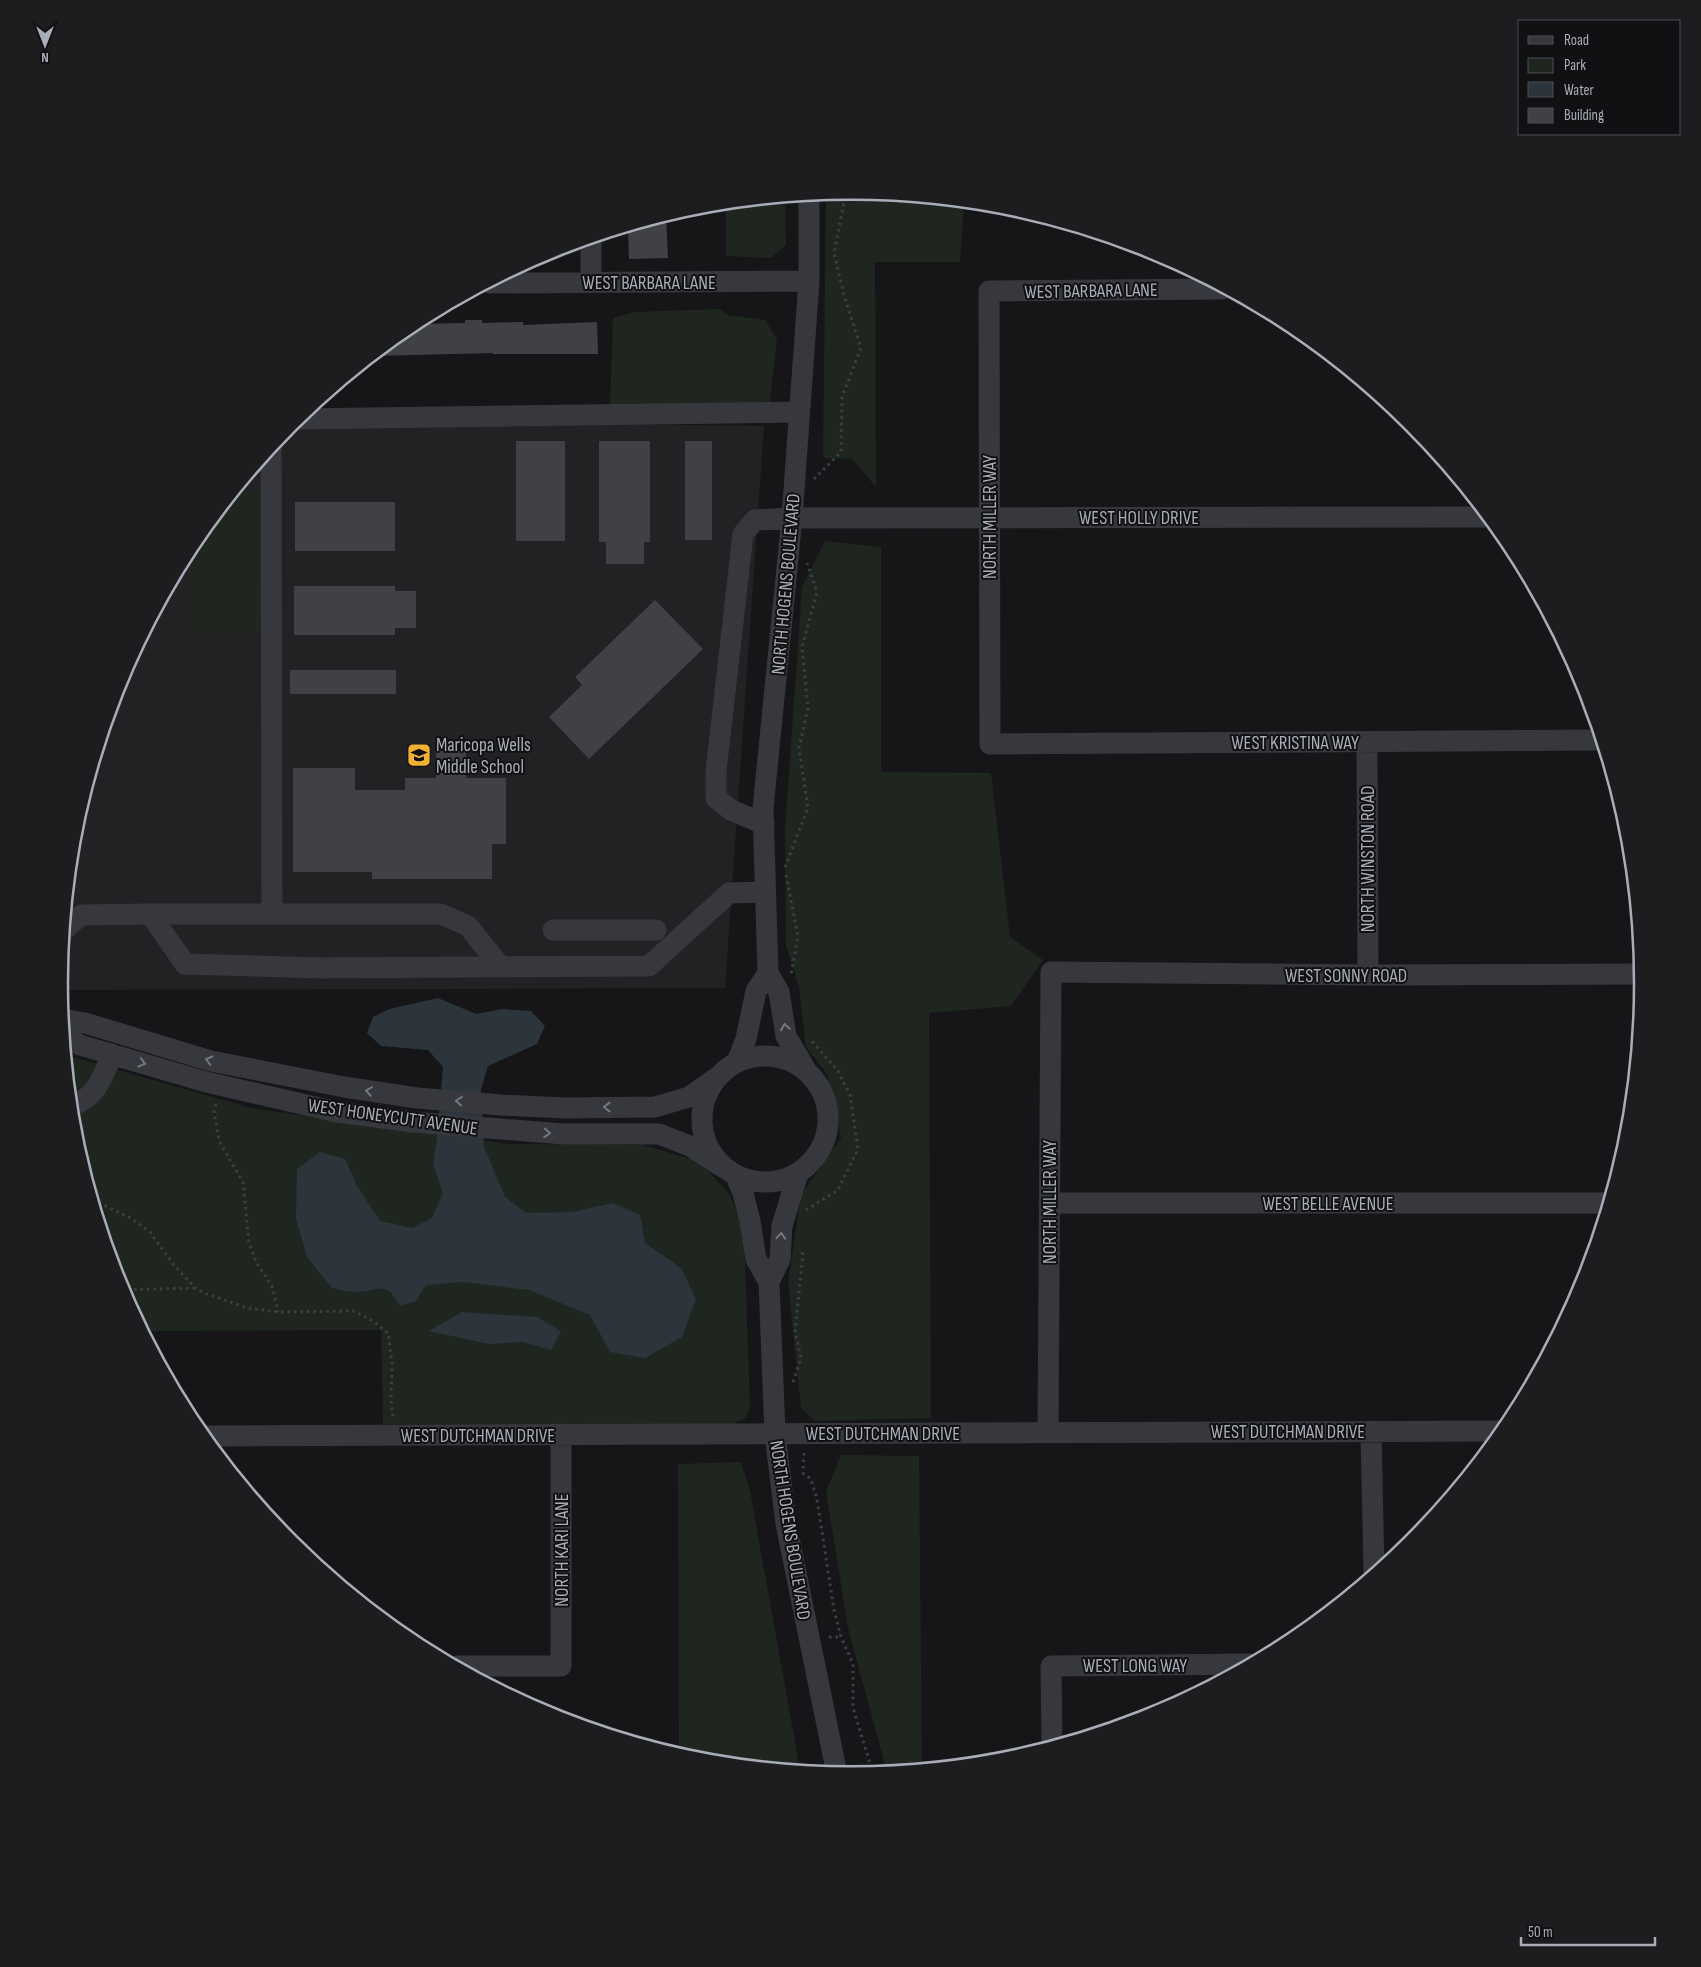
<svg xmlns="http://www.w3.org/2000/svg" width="1701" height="1967" font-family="'Sofia Sans Condensed',sans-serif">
<rect width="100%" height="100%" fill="#161618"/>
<!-- built -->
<path fill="#222225" d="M295 420 764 426 725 988 63 990 59 988 74 829 119 680 192 543Z"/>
<!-- green -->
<path fill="#1e261f" d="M851 192 964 203 960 262H875L876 487 852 459 823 458 826 194Z
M785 198 786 245 771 258 726 256V204Z
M720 309 727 315 765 320 777 339 769 408 610 406 613 318 635 312Z
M233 493H266V632L190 633V549Z
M825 541 881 547V772L991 773 1010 937 1043 960 1011 1006 929 1013 931 1418 815 1421 801 1408 788 1282 801 1195 841 1138 827 1074 806 1047 799 987 786 946 785 829 802 587Z
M66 1055 251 1108 507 1144 643 1145 691 1159 709 1171 730 1195 744 1232 750 1408 745 1418 728 1426 383 1424 381 1330 143 1331 119 1286 74 1138Z
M841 1455 919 1456 922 1768 887 1772 848 1628 826 1491Z
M741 1462 750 1491 800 1770 696 1760 679 1755 678 1464Z"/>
<!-- water -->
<path fill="#2c353c" d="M438 998 476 1014 502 1009 531 1011 545 1026 537 1044 488 1066 481 1089 484 1147 505 1197 526 1213 572 1212 613 1203 640 1215 645 1243 681 1268 696 1299 682 1337 645 1358 610 1352 590 1315 529 1290 464 1282 426 1285 416 1301 400 1306C385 1279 380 1291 356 1292 348 1292 339 1289 332 1288L307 1257 296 1219 297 1169 320 1152 345 1159 357 1186 380 1221 412 1228 432 1218 443 1193 433 1164 437 1138 443 1067 428 1050 381 1046 367 1033 373 1017 389 1009Z
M462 1312 537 1317 561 1331 551 1350 522 1342 489 1344 429 1331Z"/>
<!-- building -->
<path fill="#404145" d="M666 216 668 258 629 259 628 228Z
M465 320H482V323L523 322V325L597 322 598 354H493V353L373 356 412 324 465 323Z
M516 441H565V541H516Z
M599 441H650V542H644V564H606V542H599Z
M685 441H712V540H685Z
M295 502H395V551H295Z
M294 586H395V591H416V628H395V635H294Z
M655 600 703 649 589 759 549 717 582 685 575 677Z
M290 670H396V694H290Z
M436 751H466V778H506V844H492V879H372V872H293V768H355V790H405V778H436Z"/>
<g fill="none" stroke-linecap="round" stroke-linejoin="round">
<!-- path -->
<path stroke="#3d3f44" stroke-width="3" stroke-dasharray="2.5 4" stroke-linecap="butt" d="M814 479 841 452 842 397 861 348 844 295 834 253 846 192
M785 867 808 808 799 748 808 708 802 647 817 592 807 563
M786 875 798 936 791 975
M216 1104 214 1111 219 1141 243 1182 249 1243 256 1262 272 1286 278 1312
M93 1200 129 1217 150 1232 174 1265 195 1288 207 1294 248 1308 278 1312 354 1311 373 1321 388 1333 392 1363 391 1400 393 1417
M806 1210 838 1190 858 1149 850 1095 838 1071 812 1041
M121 1290 194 1288
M793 1382 801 1358 795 1332 803 1254 798 1251
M804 1453 803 1473 811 1479 817 1499 834 1610 841 1637 853 1664V1708L873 1773
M829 1637H841"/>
<!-- minor -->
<path stroke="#37383d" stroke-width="21" d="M591 282V239
M490 283 809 281
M1222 289 989 291 990 744 1600 740
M296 419 799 412
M271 448 272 914
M1367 742 1368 975
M764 824 731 810 716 798V771L743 534 755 520 792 518 1487 517
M150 914H441L468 926 501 967
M64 930 81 915 150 914 185 964 321 968 649 966 729 893 764 892
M553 930H656
M62 1019 85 1023 211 1061 344 1087 417 1098 501 1105 564 1108 655 1107 689 1097 716 1078
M64 1035 80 1045 206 1082 337 1112 413 1122 564 1134H659L690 1146 724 1168
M702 1119a63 63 0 1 1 126 0a63 63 0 1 1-126 0Z
M737 1062 746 1039 756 991 768 973
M806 1070 786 1036 779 992 768 973 763 808 792 518 809 281V196
M71 1106C96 1098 103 1077 112 1054
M798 1173 782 1226 780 1259 769 1282 775 1434 786 1524 837 1774
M736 1176 743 1193 750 1221 756 1259 769 1282
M1049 1203H1607
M1371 1431 1374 1573
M1048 1432 1051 972 1368 975 1641 974
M202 1436 1503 1431
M457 1666H561V1434
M1052 1746 1051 1666 1249 1664"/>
</g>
<!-- one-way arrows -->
<defs><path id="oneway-chevron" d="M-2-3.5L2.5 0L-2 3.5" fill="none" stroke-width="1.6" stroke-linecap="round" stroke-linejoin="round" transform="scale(1.25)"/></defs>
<g stroke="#757881">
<use href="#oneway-chevron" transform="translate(785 1027) rotate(-99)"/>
<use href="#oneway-chevron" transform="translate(209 1060) rotate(-166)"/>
<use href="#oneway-chevron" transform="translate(142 1063) rotate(17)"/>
<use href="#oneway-chevron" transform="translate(369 1091) rotate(-171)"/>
<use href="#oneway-chevron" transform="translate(459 1101) rotate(-175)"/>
<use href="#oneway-chevron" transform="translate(607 1107) rotate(180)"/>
<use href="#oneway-chevron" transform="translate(547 1133) rotate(4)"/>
<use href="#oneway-chevron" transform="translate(781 1236) rotate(-86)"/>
</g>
<!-- icons -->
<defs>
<g id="school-square" transform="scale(1.25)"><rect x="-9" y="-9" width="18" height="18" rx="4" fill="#f2b134" stroke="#111113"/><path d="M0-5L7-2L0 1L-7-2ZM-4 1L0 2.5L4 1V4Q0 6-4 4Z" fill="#111"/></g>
</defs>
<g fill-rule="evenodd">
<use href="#school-square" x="419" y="755"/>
</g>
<g text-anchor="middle" stroke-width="4" stroke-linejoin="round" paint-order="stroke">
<!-- street labels -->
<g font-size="19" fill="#a8adb8" stroke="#111113">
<text x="649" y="289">WEST BARBARA LANE</text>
<text transform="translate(1091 290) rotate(-1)" y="7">WEST BARBARA LANE</text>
<text transform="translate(989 517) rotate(-90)" y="7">NORTH MILLER WAY</text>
<text x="1139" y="524">WEST HOLLY DRIVE</text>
<text transform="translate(785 584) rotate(-85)" y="7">NORTH HOGENS BOULEVARD</text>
<text x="1295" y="749">WEST KRISTINA WAY</text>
<text transform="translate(1367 859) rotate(-90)" y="7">NORTH WINSTON ROAD</text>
<text x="1346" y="982">WEST SONNY ROAD</text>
<text transform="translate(393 1116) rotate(8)" y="7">WEST HONEYCUTT AVENUE</text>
<text transform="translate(1049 1202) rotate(-90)" y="7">NORTH MILLER WAY</text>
<text x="1328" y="1210">WEST BELLE AVENUE</text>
<text x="1288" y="1438">WEST DUTCHMAN DRIVE</text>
<text x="883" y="1440">WEST DUTCHMAN DRIVE</text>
<text x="478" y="1442">WEST DUTCHMAN DRIVE</text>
<text transform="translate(791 1530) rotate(81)" y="7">NORTH HOGENS BOULEVARD</text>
<text transform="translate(561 1550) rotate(-90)" y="7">NORTH KARI LANE</text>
<text x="1135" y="1672">WEST LONG WAY</text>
</g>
<!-- poi labels -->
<g font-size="19" fill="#a8adb8" stroke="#111113" text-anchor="start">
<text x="436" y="751">Maricopa Wells<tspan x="436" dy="22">Middle School</tspan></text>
</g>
</g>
<!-- crop -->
<path d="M0 0H1701V1967H0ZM68 983a783 783 0 1 1 1566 0a783 783 0 1 1-1566 0Z" fill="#1d1d20" fill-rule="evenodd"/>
<path fill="none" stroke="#a8adb8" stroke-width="2.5" d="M68 983a783 783 0 1 1 1566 0a783 783 0 1 1-1566 0Z"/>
<!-- legend -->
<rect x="1518" y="20" width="162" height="115" fill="#111113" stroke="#4d4f55"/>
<rect x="1528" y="36" width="25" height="8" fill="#37383d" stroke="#4d4f55"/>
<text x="1564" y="45" font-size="15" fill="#a8adb8">Road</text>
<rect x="1528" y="58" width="25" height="15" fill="#1e261f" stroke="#4d4f55"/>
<text x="1564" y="70" font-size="15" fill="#a8adb8">Park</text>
<rect x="1528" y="82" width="25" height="15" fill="#2c353c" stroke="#4d4f55"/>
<text x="1564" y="95" font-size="15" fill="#a8adb8">Water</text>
<rect x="1528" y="108" width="25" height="15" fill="#404145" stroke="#4d4f55"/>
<text x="1564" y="120" font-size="15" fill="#a8adb8">Building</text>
<!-- north arrow -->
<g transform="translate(45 45) rotate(180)" stroke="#111113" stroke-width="4" paint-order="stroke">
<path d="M0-4L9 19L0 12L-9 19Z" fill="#a8adb8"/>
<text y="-8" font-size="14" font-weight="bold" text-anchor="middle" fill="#a8adb8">N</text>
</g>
<!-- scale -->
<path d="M1521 1937v8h134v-8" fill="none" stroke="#a8adb8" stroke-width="2.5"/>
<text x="1528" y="1937" font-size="15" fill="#a8adb8" stroke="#111113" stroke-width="4" paint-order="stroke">50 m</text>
</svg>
